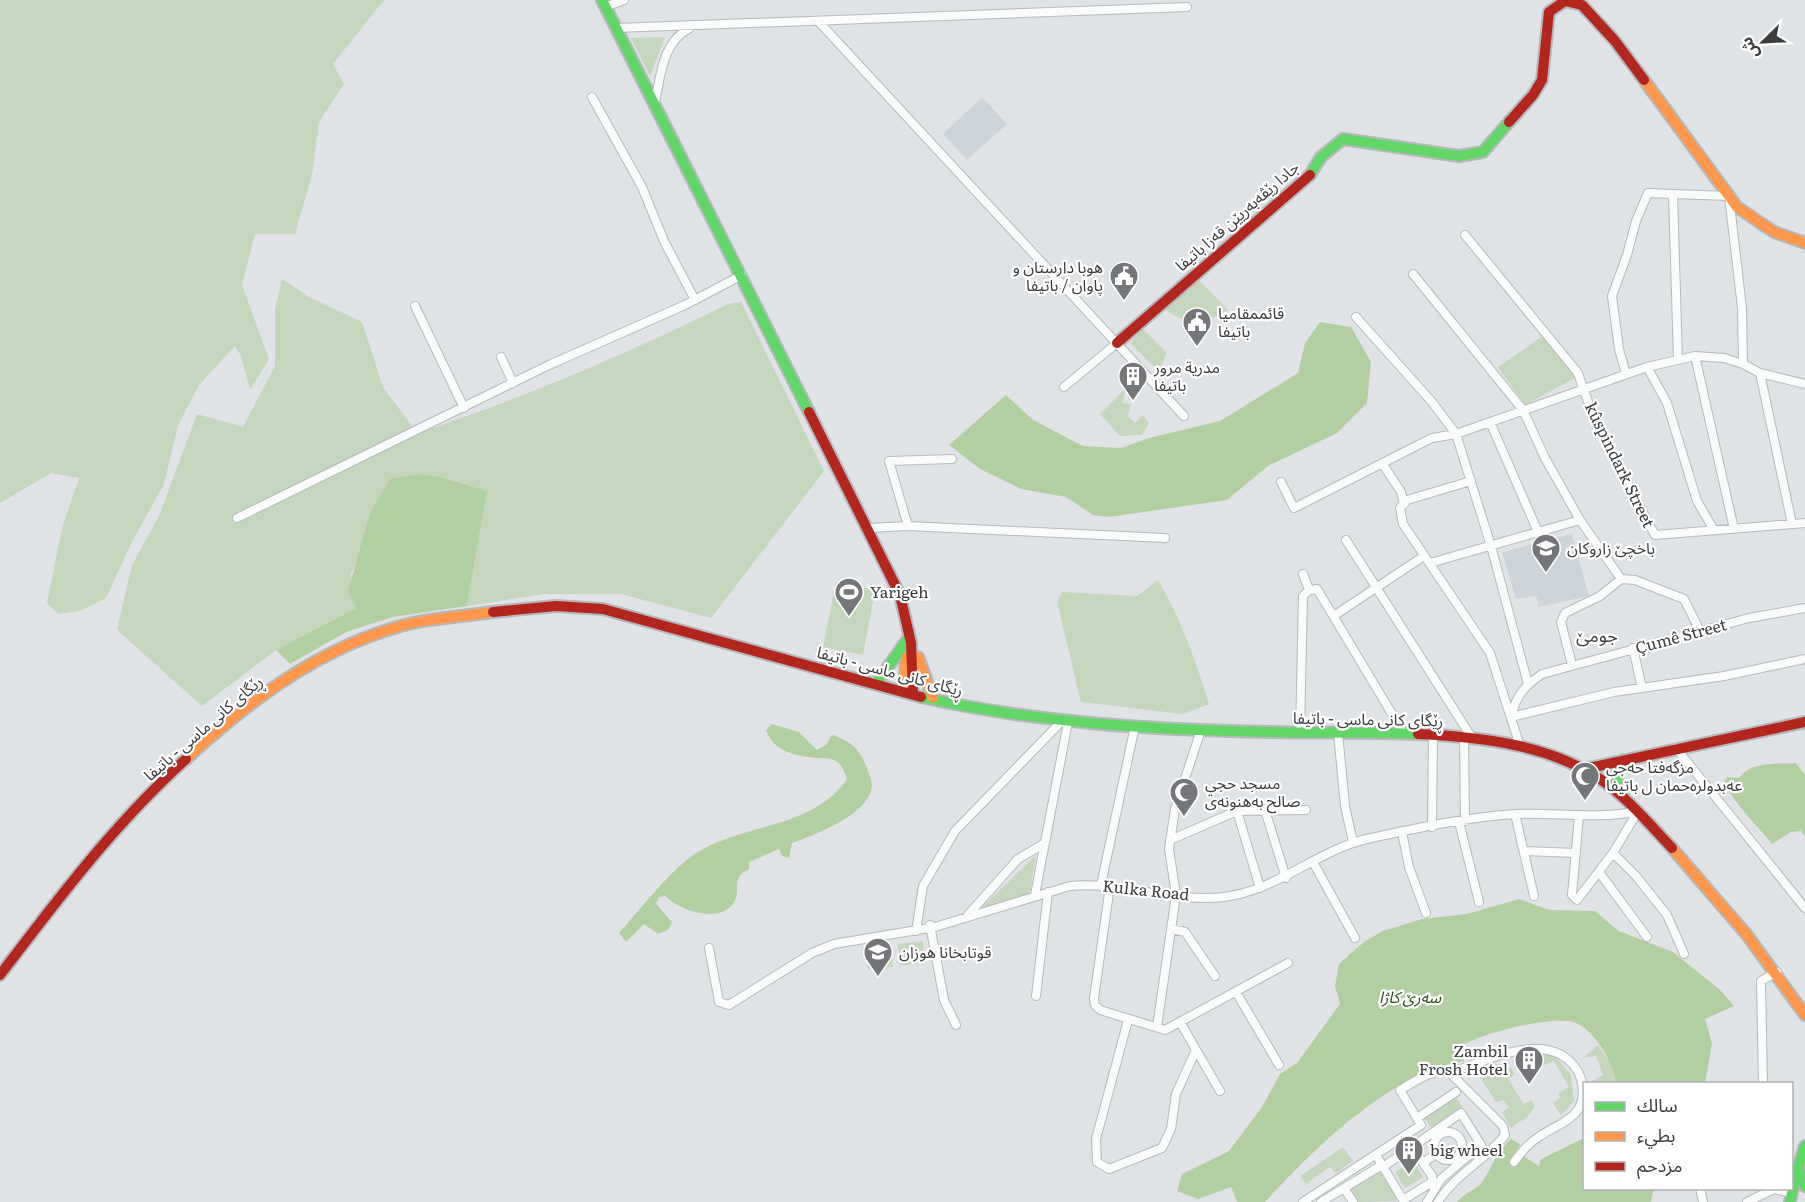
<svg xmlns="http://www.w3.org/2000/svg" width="1805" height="1202" font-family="Literata,'Noto Sans Arabic',serif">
<rect width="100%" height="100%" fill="#e0e3e6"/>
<!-- built -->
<path fill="#ccd4da" d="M982 97 1007 124 967 160 943 134Z
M1572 534 1589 596 1539 607 1536 596 1516 599 1502 552Z"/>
<!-- green -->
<path fill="#c4d6bc" d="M0 0H384L333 64 344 84 319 122 312 175 295 234H255L242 285 269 359 250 390 241 356 235 346 199 385 178 425 164 484 132 542 106 598 80 611 58 614 47 603 62 528 79 478 51 473 0 503Z
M665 37 650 76 631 38Z
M1196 277 1228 310C1198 326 1191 326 1162 308Z
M282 279 309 297 362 322 383 387 417 433C524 398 627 354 728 304L741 302 824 471 711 618 621 594H544L467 606 487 491 444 478 370 513 359 557 351 573 356 608 276 650 202 706 117 630 132 565 159 516 197 414 243 427 275 366V309Z
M1143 329 1167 353 1161 366 1165 374 1164 377 1130 343Z
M1543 336 1575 378 1525 405 1498 367Z
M1125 389 1123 403 1131 404 1128 416 1135 423 1143 415 1149 423 1142 435 1120 436 1100 414Z
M1158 580C1181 619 1196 661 1209 704L1183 714 1081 702 1057 602 1062 592 1137 596Z
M836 582 875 590 863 655 823 647Z
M1036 855 1030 894 978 911Z
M923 941 925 963 900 965 898 944Z
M891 945 893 967 868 969 866 948Z
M1598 1045 1614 1069 1616 1083H1589L1603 1075 1596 1056 1583 1058Z
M1532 1054 1554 1055 1571 1075 1574 1101 1561 1115 1553 1103 1560 1098 1558 1093 1569 1087 1554 1061 1542 1066 1536 1060 1524 1065 1519 1058Z
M1497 1064 1511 1068 1515 1074 1508 1079 1524 1104 1531 1100 1535 1106 1528 1116 1511 1128 1502 1112 1509 1108 1504 1100 1496 1102 1476 1071Z
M1455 1096 1463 1108 1432 1129 1424 1117Z
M1343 1147 1353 1161 1336 1173 1330 1167 1306 1184 1300 1176Z
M1413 1160 1423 1177 1405 1188 1395 1172Z
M1378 1171 1382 1173 1396 1197V1201L1358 1202 1351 1191 1353 1187Z"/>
<!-- forest -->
<path fill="#b2cfa2" d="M1320 322 1351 327 1371 362 1367 403 1337 433 1268 466 1227 500 1109 517 1093 515 1066 497 1021 489 980 469 949 445 1006 395 1033 420 1083 446 1121 448 1149 438 1220 421 1298 373 1305 343Z
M419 474 444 478 487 491 467 606 393 617 346 632 290 664 276 650 356 608 348 591 370 513 390 479Z
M772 724 799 732 817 750 826 745 832 735C851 741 860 749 867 768 869 774 872 780 872 786 869 815 816 834 792 843L789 858 782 856 779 849 749 862V869C729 878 743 890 733 904 718 924 679 910 665 896L659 897 656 904 672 922 668 930 658 934 644 924 626 942 619 933C640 910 670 870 696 853 744 823 813 829 847 779 845 772 842 764 834 760 830 758 821 758 816 758 795 756 773 751 766 730Z
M1796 763 1805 775V837L1801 831 1791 832 1772 844C1756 824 1735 805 1724 782L1727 777 1739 778C1751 761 1777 764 1796 763Z
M1519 899 1549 910 1595 911 1619 931 1673 952 1720 990 1734 1006 1705 1019 1712 1043 1705 1083H1616C1614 1064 1595 1031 1576 1023 1556 1014 1476 1034 1459 1048L1464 1061C1389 1074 1315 1148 1265 1202H1237L1231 1187 1198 1199 1177 1191 1182 1174 1229 1151 1262 1107 1280 1074 1297 1063 1340 1004 1335 986 1339 964 1365 941 1383 931 1422 919 1467 914Z
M1584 1138V1188L1654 1189 1651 1202H1457C1464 1193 1476 1190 1482 1182 1493 1167 1496 1151 1511 1139L1520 1144 1510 1169 1520 1154 1539 1166 1541 1159Z"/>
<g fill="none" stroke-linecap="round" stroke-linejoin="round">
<!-- street casing -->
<g stroke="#b6b9bb" stroke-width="10">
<path id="street" d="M605 7 624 0
M819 22 1184 416
M616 28 1187 7
M592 97 642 187 664 241 695 300
M655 102C661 75 662 42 690 28
M1465 235 1578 373C1595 429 1628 483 1655 535L1805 523
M1413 274 1523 410 1545 458 1580 520 1621 579 1635 580 1684 599 1700 631
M415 306 464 408
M1356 317 1432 402 1456 434 1491 546 1528 684
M1695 356 1734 529
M501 357 513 383
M1678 360 1673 194 1729 196 1742 308 1743 364
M1647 367 1667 403 1697 501 1714 530
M1760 373 1792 524
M1626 374 1619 349 1612 296 1627 255 1636 221 1648 193 1673 194
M1064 387 1117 343
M1490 422 1538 532
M1382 463 1401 492 1404 504
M1471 481 1407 500 1400 508 1403 524 1490 653 1520 746
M1281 482 1294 508 1432 438 1456 434 1647 367 1695 356 1724 358 1743 364 1760 373 1805 384
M237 518 549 365 685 305 742 275
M908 526 889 461 952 459
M868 528 908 526 1165 538
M1346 540 1472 738
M1430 563 1580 520
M1303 574 1309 590
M1335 615 1424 556
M1633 648 1642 688
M1572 665 1561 622 1565 613 1600 596 1621 579
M1511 717C1516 696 1524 686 1542 674L1749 618 1805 608
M1511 717 1614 692 1724 676 1805 659
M1300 733 1303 596 1309 590 1317 589 1404 734
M1338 733 1345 806 1353 842
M1464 737 1465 821
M1676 748 1805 908
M1265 810 1286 878
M1237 811 1260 888
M1515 814 1534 896
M1579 816 1572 895 1577 900 1613 853 1638 811
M1459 822 1479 902
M1432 827 1433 735
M1402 832 1409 867 1426 913
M1170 840 1237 811 1306 810
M1524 851 1576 853
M1613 853 1636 876 1667 915 1684 954
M1313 862 1355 938
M1599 872 1647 937
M1101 885 1135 726
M1110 886 1094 998 1095 1005 1100 1010 1165 1030 1288 963
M1035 895 1068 722
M968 915 1018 859 1045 843
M930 925 944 1000 956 1025
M1171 929 1185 932 1215 976
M916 931 923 886 955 831 1062 721
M709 948 719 1002 729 1005 812 953 834 944 935 927 1070 886C1121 881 1173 903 1224 897 1279 890 1318 849 1371 838 1418 828 1468 817 1515 814 1556 812 1597 820 1638 811
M1236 992 1279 1065
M1036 996 1048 892
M1128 1020 1096 1139 1097 1162 1109 1169 1162 1148 1171 1129 1176 1094 1196 1050
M1180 1022 1220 1091
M1157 1027 1176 895 1169 849 1175 809 1201 730
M1763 1084 1761 981 1777 972
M1417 1118 1456 1092
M1434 1146a14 14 0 1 1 28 0a14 14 0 1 1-28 0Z
M1412 1146 1423 1163 1436 1154
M1423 1163 1432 1176 1433 1186
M1382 1165 1403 1200 1432 1182
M1383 1167 1461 1113 1481 1145 1441 1179 1427 1202
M1344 1188 1353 1202
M1700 1188 1703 1202
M1303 1202 1421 1125 1400 1090C1415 1082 1433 1067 1450 1073 1486 1061 1550 1027 1577 1070 1583 1080 1585 1095 1580 1106 1573 1121 1553 1127 1540 1136 1529 1143 1521 1152 1514 1162
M1321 1202 1382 1165 1376 1155
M1438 1202C1454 1175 1486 1160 1505 1135L1503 1126 1450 1073
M1747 1202 1774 1189 1792 1193"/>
</g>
<!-- fast casing -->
<g stroke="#b6b9bb" stroke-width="14">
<path id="fast" d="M602 0 809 412
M1310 175 1321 157 1343 139 1459 156 1483 152 1509 122
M876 684 907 640
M921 697C1037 723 1153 730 1271 732 1320 733 1369 732 1418 734
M1623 760C1612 772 1616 783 1623 796
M1805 1146 1798 1168 1805 1186
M1790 1202 1797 1170"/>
</g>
<!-- slow casing -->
<g stroke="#b6b9bb" stroke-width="14">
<path id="slow" d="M1644 80 1737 207 1774 232 1805 243
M918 657 933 698
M904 691 906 658
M186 759C247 703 313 652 394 628 425 618 461 617 493 612
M1672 848 1747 935 1805 1015"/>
</g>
<!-- jam casing -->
<g stroke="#b6b9bb" stroke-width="14">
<path id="jam" d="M1509 122 1533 95 1542 80 1549 12 1565 1 1582 5 1615 41 1644 80
M1117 343 1310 175
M809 412 900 595 911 643 913 693
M493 612 556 606 603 609 921 697
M1418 734C1483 737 1556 745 1610 786 1633 804 1652 827 1672 848
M1584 769 1805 722
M0 975C57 900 115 823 186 759"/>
</g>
<!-- street -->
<use href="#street" stroke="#fafbfb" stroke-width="8"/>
<!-- fast -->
<use href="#fast" stroke="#63d668" stroke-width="10"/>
<!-- slow -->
<use href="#slow" stroke="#ff974d" stroke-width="10"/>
<!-- jam -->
<use href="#jam" stroke="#b3261e" stroke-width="10"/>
</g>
<!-- icons -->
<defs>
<g id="civic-pin" transform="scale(1.5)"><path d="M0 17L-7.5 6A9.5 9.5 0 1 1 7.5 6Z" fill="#747679" stroke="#fff"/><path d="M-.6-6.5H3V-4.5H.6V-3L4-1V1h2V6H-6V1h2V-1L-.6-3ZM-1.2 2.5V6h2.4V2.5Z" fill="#fff"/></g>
<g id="building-pin" transform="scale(1.5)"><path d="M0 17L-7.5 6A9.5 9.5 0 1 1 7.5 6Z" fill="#747679" stroke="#fff"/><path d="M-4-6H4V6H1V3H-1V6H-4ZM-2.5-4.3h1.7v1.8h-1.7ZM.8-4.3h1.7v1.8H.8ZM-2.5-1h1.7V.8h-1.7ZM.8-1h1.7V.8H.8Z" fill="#fff"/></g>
<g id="school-pin" transform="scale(1.5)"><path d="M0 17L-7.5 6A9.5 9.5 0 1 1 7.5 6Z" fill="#747679" stroke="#fff"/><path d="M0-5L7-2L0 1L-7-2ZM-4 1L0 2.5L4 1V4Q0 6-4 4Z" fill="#fff"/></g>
<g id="stadium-pin" transform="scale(1.5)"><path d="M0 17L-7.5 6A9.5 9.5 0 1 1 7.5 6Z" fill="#747679" stroke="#fff"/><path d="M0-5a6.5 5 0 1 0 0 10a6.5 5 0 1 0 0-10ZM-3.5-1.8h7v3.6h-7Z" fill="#fff"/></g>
<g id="mosque-pin" transform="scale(1.5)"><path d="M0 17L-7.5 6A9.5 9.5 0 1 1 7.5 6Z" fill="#747679" stroke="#fff"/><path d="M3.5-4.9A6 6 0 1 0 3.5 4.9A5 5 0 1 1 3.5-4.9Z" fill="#fff"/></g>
</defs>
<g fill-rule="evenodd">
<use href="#civic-pin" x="1124" y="276"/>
<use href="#civic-pin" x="1197" y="322"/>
<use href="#building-pin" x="1133" y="376"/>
<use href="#school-pin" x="1546" y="548"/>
<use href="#stadium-pin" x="849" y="592"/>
<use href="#mosque-pin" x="1585" y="776"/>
<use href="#mosque-pin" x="1184" y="792"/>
<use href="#school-pin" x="878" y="952"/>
<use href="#building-pin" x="1529" y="1060"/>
<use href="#building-pin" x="1409" y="1150"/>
</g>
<g text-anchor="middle" stroke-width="4.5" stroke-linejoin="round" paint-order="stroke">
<!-- street labels -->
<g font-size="16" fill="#3a3c3e" stroke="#fff">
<text transform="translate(1237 216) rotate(-41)" y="6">جادا رێڤه‌به‌ريێن قه‌زا باتيفا</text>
<text transform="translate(1620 465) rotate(64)" y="6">kûspindark Street</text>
<text transform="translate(1681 636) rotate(-15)" y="6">Çumê Street</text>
<text transform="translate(890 671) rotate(15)" y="6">ڕێگای کانی ماسی - باتيفا</text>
<text transform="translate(1368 719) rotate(1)" y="6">ڕێگای کانی ماسی - باتيفا</text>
<text transform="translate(203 728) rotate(-41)" y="6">ڕێگای کانی ماسی - باتيفا</text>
<text transform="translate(1146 890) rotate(6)" y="6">Kulka Road</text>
</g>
<!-- poi labels -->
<g font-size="16" fill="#3a3c3e" stroke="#fff" text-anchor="start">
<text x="1103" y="273" text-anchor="end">هوبا دارستان و<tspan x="1103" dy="18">پاوان / باتيفا</tspan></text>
<text x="1218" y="319">قائممقاميا<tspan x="1218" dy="18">باتيفا</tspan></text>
<text x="1154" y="373">مدرية مرور<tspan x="1154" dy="18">باتيفا</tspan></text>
<text x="1567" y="554">باخچێ زاروکان</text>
<text x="870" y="598">Yarigeh</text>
<text x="1606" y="773">مزگەفتا حەجی<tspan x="1606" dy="18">عەبدولرەحمان ل باتیفا</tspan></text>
<text x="1205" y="789">مسجد حجي<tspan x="1205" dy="18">صالح بەھنونەی</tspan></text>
<text x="899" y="958">قوتابخانا هوزان</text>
<text x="1508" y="1057" text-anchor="end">Zambil<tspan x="1508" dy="18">Frosh Hotel</tspan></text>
<text x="1430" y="1156">big wheel</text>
</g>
<!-- park labels -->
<g font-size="16" font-style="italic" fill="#2d4e12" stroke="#fff">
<text x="1410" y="1003">سەرێ کاژا</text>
</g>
<!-- neighbourhood labels -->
<g font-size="18" fill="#3a3c3e" stroke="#fff">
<text x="1597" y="642">جومێ</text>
</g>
</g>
<!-- legend -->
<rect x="1583" y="1082" width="210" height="108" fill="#ffffff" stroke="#b0b1b2" stroke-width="1.5"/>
<rect x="1595" y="1102" width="30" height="9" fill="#63d668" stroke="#b0b1b2" stroke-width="1.5"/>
<text x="1637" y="1112" font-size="18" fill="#3a3c3e">سالك</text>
<rect x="1595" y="1132" width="30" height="9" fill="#ff974d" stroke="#b0b1b2" stroke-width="1.5"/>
<text x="1637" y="1142" font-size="18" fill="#3a3c3e">بطيء</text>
<rect x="1595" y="1162" width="30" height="9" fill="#b3261e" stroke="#b0b1b2" stroke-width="1.5"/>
<text x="1637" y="1172" font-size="18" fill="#3a3c3e">مزدحم</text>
<!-- north arrow -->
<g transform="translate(1763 42) rotate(246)" stroke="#ffffff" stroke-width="4.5" paint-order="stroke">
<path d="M0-4.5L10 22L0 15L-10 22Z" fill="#3a3c3e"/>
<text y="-9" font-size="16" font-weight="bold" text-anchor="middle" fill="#3a3c3e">ش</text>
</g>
</svg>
